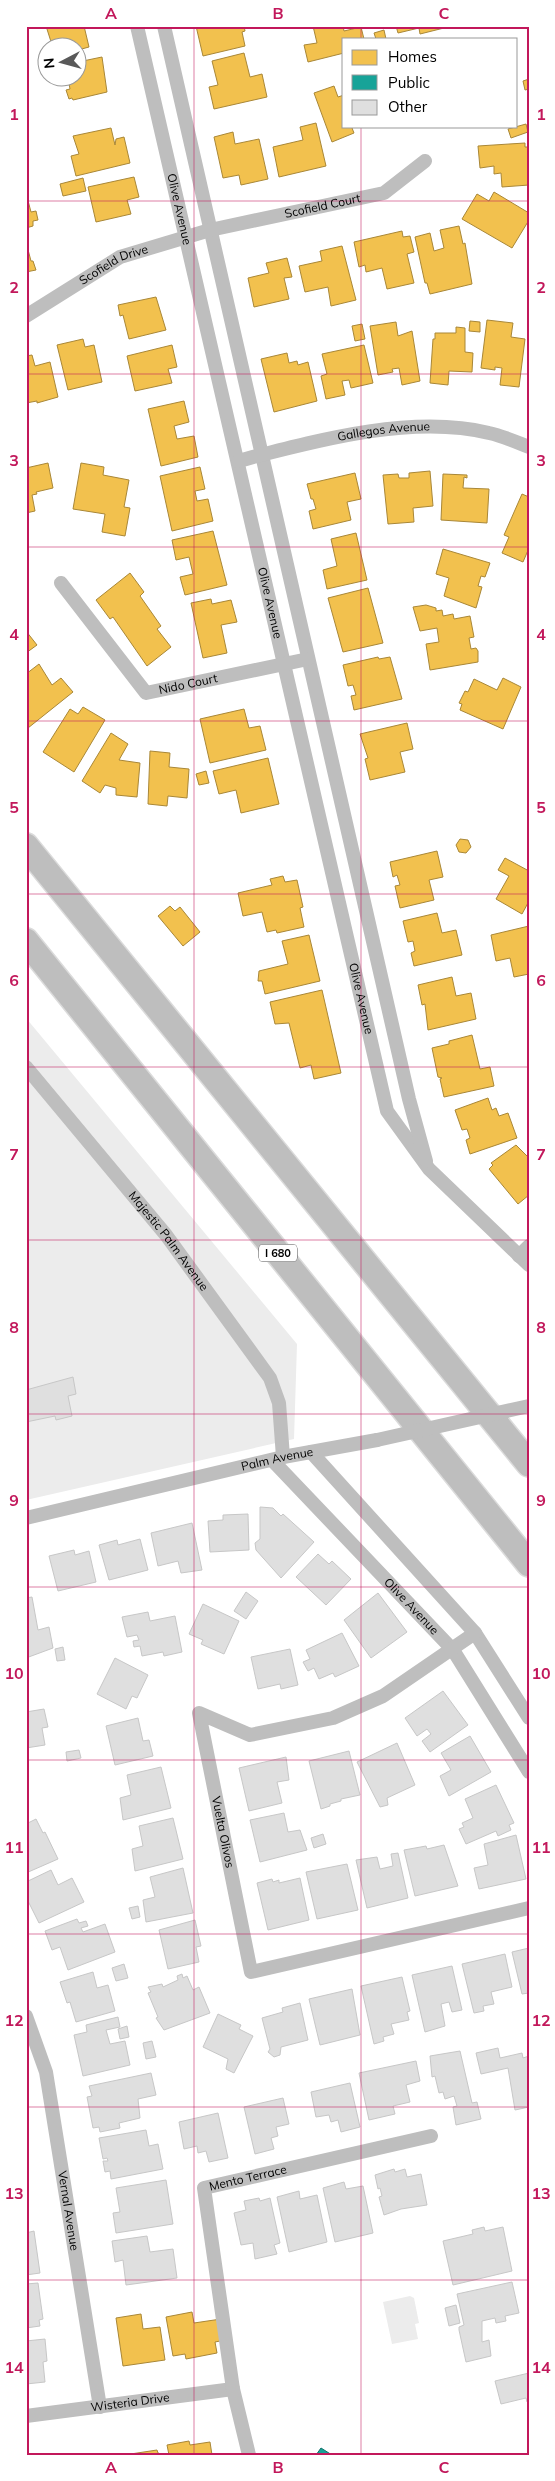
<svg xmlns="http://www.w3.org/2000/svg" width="555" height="2481" font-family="Mulish,sans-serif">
<rect width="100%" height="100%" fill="#fff"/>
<!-- green -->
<path fill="#ececec" d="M26 1018 297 1344 294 1439 26 1500Z
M410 2296 414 2298 419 2323 415 2324 418 2339 392 2344 383 2302Z"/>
<!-- homes -->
<path fill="#f2c14e" stroke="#a98737" d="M46 26H84L89 47 78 50V48H53Z
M196 26H244L245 31 242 32 245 46 203 56Z
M313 26H343L344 31 361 27 364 39H344V53L308 62 304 45 317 43Z
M396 26H452L420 34 419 28 398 33Z
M384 30 386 39H376L374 33Z
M244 53 250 77 262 74 267 97 214 109 209 87 218 85 212 61Z
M102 57 107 92 73 100 72 98 69 99 66 90 70 89 68 78H78V62Z
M529 79V89L525 90 523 81Z
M334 86 338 97 344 95V126H357L352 128 354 133 332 142 314 93Z
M316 123 326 166 279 177 273 147 303 140 300 127Z
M526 124 528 132 511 138 508 129Z
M111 128 115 145 116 139 124 137 130 163 76 176 71 156 79 154 73 136Z
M233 132 235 144 259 139 268 179 241 185 239 175 223 178 214 137Z
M525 143V147H529V185L502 187 501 173 494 174V166L480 168 478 146Z
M134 177 139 197 127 200 131 214 96 222 88 187Z
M83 178 86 191 63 196 60 184Z
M494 192 529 213V220L512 248 462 219 477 194 489 201Z
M26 193 31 212 36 211 38 220 33 221V226L26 228Z
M459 226 463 244 465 243 472 284 430 294 427 283H425L415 237 430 233 434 251 444 248 440 230Z
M402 231 403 237 410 236 414 252 407 254 414 283 387 289 382 268 366 272 365 265 359 267 354 242Z
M26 242 31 261H33L36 270 26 272Z
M342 246 356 300 331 306 328 287 305 292 299 266 322 261 320 251Z
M287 258 292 277 284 278 289 299 254 307 248 278 269 273 266 263Z
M156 297 166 330 129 339 123 315 120 316 118 305Z
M487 320 513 323 511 337 525 339 519 387 500 385 502 368 495 367V370L481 368Z
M470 321 480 322V332L469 331Z
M396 322 398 336 412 331 420 381 402 385 399 368 392 369 393 372 378 375 370 326Z
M362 324 365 339 355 341 352 326Z
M456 327 465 328V352L473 353 472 372 449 371 448 385 430 383 433 339H435V333H456Z
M83 339 85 347 94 345 102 382 68 390 57 345Z
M172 345 177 367 168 369 172 383 135 391 127 356Z
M364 345 373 383 351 388 349 380 342 381 345 395 326 399 321 376 327 374 322 354Z
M287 353 289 363 297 361 298 365 308 362 317 401 274 412 261 359Z
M32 355 35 366 50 362 58 397 37 403V401L26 403V356Z
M184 401 189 422 174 426 177 439 194 436 198 457 161 466 148 409Z
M48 463 53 488 36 492 37 494 32 495 35 511 26 513V468Z
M81 463 104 467 103 475 129 480 124 507 130 508 125 536 102 532 105 514 73 509Z
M200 467 205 489 195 491 197 501 208 499 213 521 172 531 160 476Z
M430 471 433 506 413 508 414 522 388 524 383 475 398 474 399 478H409V473Z
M355 473 361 499 347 502 351 520 313 529 309 511 316 509 313 499H311L307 484Z
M443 474 467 475V478L464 477 463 488 489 489 487 523 441 520Z
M522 494 529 497V548L523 562 502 553 509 537 504 535Z
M213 531 227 585 185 595 180 577 193 574 189 557 176 560 172 540Z
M356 533 367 580 327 589 323 570 337 566 331 539Z
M443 549 490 563 485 577 481 576 478 586 482 587 476 608 444 596 449 578 436 574Z
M130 573 144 592 140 596 161 626 157 629 171 647 147 666 113 617 110 619 96 600Z
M368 588 383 643 343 652 328 598Z
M211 599 212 604 231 600 237 622 221 625 227 653 203 658 191 603Z
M426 605 436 608V611L442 610 443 616 453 614 454 619 470 616 474 637 469 638 471 649 476 648 478 651V662L430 670 426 644 439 642 437 628 420 631 413 607Z
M26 631 37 645 26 653Z
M378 657 379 659 390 657 402 699 354 710 351 696 356 695 353 685 348 686 343 665Z
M39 664 52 685 61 678 73 692 28 728 26 725V674Z
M503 678 521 687 503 729 460 710 462 704 459 703 465 691 468 692 474 679 497 690Z
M83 707 105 720 74 772 43 752 70 709 78 714Z
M244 709 249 728 260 726 266 750 210 763 200 719Z
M407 723 413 749 400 752 405 772 370 780 365 759 368 758 360 734Z
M111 733 128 744 119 760 140 763 137 797 116 795V788L105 785 100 793 82 781Z
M150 751 170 753 169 767 189 769 187 798 168 796 167 806 148 804Z
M268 758 279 804 241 813 236 790 219 794 213 771Z
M206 771 209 783 199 785 196 774Z
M460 839 468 840 471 847 466 853 459 852 456 845Z
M437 851 443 877 429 880 434 900 400 908 395 886 400 885 397 875 393 877 390 862Z
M505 858 529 871V901L522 914 496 899 509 876 498 870Z
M283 876 285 882 297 880 303 907 300 908 304 927 277 933 276 930 267 932 262 912 243 916 238 893 272 885 270 879Z
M170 906 175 911 180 907 200 932 183 946 158 916Z
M437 913 442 933 456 930 462 955 414 966 411 953 415 951 413 941 408 942 403 921Z
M529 926V974L514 977 510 958 496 961 491 935Z
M309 935 320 981 265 994 262 981H258L259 971 288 964 282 941Z
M452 977 456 996 471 993 476 1019 428 1030 425 1004 422 1005 418 985Z
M322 990 341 1073 314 1079 311 1065 300 1068 289 1023 275 1024 270 1002Z
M472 1035 480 1069 490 1067 494 1086 444 1097 440 1079 442 1078 438 1077 432 1048 449 1044V1041Z
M488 1098 492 1110 496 1108 499 1116 508 1113 517 1138 470 1154 466 1140 470 1138 467 1129 462 1130 455 1110Z
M516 1145 529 1158V1195L518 1204 489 1169 493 1165 491 1163Z
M192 2312 194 2323 221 2319 225 2340 215 2342 217 2353 186 2359 185 2354 173 2356 166 2317Z
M141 2314 143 2329 160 2327 165 2360 123 2366 116 2318Z
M189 2441 190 2445 210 2442 212 2455H169L167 2445Z
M157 2450 158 2453 163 2455H124Z"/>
<!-- public -->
<path fill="#17a398" stroke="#10726a" d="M321 2448 332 2455H316Z"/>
<!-- building -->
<path fill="#dfdfdf" stroke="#c7c7c7" d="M73 1377 76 1394 68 1396 72 1416 56 1420 55 1416 26 1422V1390Z
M260 1507 273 1508 281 1516 283 1514 314 1542 281 1578 256 1550 255 1543 260 1539Z
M248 1514 249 1550 210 1552 208 1521 223 1520V1515Z
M192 1523 202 1570 181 1573 178 1561 158 1566 151 1533Z
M140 1539 148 1570 109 1580 99 1545 117 1540 118 1545Z
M74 1550 75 1555 89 1551 96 1582 58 1591 49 1556Z
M318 1554 329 1564 332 1561 351 1579 326 1605 296 1577Z
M246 1592 258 1601 246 1619 234 1611Z
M378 1593 407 1632 371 1658 344 1620Z
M32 1597 38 1630 49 1627 53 1648 26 1658V1598Z
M203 1604 239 1621 224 1654 201 1644 203 1640 189 1634Z
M148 1612 150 1621 175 1616 182 1652 164 1656 163 1652 142 1656 140 1646 134 1647 133 1641 139 1640 137 1635 127 1637 122 1617Z
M342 1633 359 1666 335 1677 333 1673 319 1679 314 1668 308 1671 303 1662 310 1659 306 1650Z
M63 1647 65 1660 57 1661 55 1649Z
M290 1649 298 1685 281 1689 280 1684 258 1689 251 1657Z
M115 1658 148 1675 137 1698 132 1696 126 1709 97 1694Z
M443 1691 468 1725 430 1752 422 1741 431 1734 427 1729 417 1736 405 1718Z
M44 1709 48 1727 42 1728 45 1745 26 1748V1712Z
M138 1718 143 1741 149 1740 153 1756 115 1765 106 1726Z
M470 1736 491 1772 449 1796 440 1776 451 1770 441 1753Z
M397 1743 415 1785 387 1798 388 1805 380 1807 357 1762Z
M79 1750 81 1758 67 1761 66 1752Z
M349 1751 360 1795 341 1799V1801L330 1804V1806L321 1809 309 1761Z
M286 1757 289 1780 277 1782 282 1803 249 1811 239 1768Z
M161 1767 171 1808 123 1820 120 1798 131 1795 127 1775Z
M496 1785 514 1823 509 1825 511 1830 498 1836 496 1831 466 1844 459 1829 464 1827 462 1823 473 1818 465 1799Z
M284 1813 288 1832 300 1830 307 1850 260 1862 250 1820Z
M173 1818 183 1859 135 1871 132 1849 143 1846 139 1826Z
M36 1819 43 1833 45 1832 58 1859 26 1873V1824Z
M323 1834 326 1844 314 1848 311 1838Z
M516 1835 526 1879 479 1889 474 1868 488 1865 484 1844Z
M444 1845 458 1886 415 1896 404 1850 426 1846 427 1849Z
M398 1853 408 1898 367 1908 356 1860 377 1857 380 1869 393 1866 391 1854Z
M347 1864 358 1910 317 1919 306 1872Z
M183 1868 193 1913 146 1922 143 1900 155 1897 150 1877Z
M51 1870 58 1885 72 1878 84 1902 39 1923 26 1897V1882Z
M300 1878 309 1920 268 1930 257 1883 272 1879 273 1882 279 1880V1883Z
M138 1906 140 1917 132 1919 129 1908Z
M77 1919 79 1923 86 1921 88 1926 81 1928 83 1932 105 1924 115 1952 68 1970 60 1947 52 1950 45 1931Z
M195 1920 201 1946 196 1947 199 1962 168 1969 159 1930Z
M529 1948V1993L522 1994 512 1952Z
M505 1954 512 1987 491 1992 494 2004 483 2006 484 2011 474 2013 462 1964Z
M124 1964 128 1978 116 1981 112 1968Z
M452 1966 462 2010 452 2012 449 2002 441 2004 445 2026 425 2032 412 1975Z
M93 1972 97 1988 108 1985 115 2011 76 2022 70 2002 67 2003 60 1982Z
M182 1974 183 1978 187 1976 193 1990 199 1987 210 2013 164 2030 156 2018 158 2017 148 1993 151 1992 148 1987 162 1984 163 1987 178 1980 177 1976Z
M402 1977 410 2011 407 2012 409 2020 391 2024 394 2034 383 2037 384 2041 374 2044 361 1986Z
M352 1989 360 2035 320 2045 309 1999Z
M300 2003 308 2040 281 2047 280 2055 274 2057 268 2052 270 2049 262 2018 283 2012 282 2008Z
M218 2014 241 2025 239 2029 253 2036 234 2073 226 2069 228 2059 203 2047Z
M118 2017 120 2027 106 2030 110 2044 125 2041 130 2065 83 2076 74 2035 87 2032 86 2025Z
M127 2026 129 2037 120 2039 118 2029Z
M152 2041 156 2057 146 2059 143 2043Z
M498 2048 500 2058 522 2053 523 2058 529 2056V2107L515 2110 508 2068 481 2074 476 2053Z
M460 2051 472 2103 477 2102 481 2119 456 2125 453 2107 457 2106 454 2096 445 2099 443 2092 439 2093 435 2076 432 2077 430 2056Z
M416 2061 420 2081 406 2085 410 2102 393 2106 395 2114 369 2120 359 2073Z
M151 2073 156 2095 138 2099 140 2118 119 2123 120 2128 100 2132 99 2127 93 2128 87 2097 92 2096 89 2086Z
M350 2083 360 2127 341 2132 338 2120 331 2122 329 2115 316 2117 311 2092Z
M283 2098 289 2124 276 2127 278 2136 271 2138 274 2149 255 2154 244 2107Z
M218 2113 228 2158 209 2162 206 2151 198 2153 197 2146 184 2149 179 2122Z
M146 2130 149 2146 158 2144 163 2169 111 2179 110 2171 105 2172 103 2161H108L107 2158 103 2159 99 2138Z
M394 2169 395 2172 405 2169 407 2177 421 2174 427 2205 401 2209 384 2215 379 2197 382 2196 380 2188 378 2189 375 2175Z
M166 2180 173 2224 116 2233 113 2213 120 2212 116 2188Z
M344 2182 346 2189 363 2186 373 2233 335 2242 323 2188Z
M299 2191 300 2199 317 2195 327 2242 289 2252 277 2197Z
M259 2198 260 2201 270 2198 280 2243 274 2245 277 2254 255 2259 253 2243 241 2245 234 2213 246 2210 244 2201Z
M484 2227 485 2231 503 2227 512 2271 453 2285 443 2241 473 2234 472 2230Z
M34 2231 40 2273 26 2275V2233Z
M147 2236 150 2252 173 2249 177 2278 126 2285 123 2260 115 2262 112 2241Z
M512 2282 519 2313 505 2316 506 2321 496 2323 495 2318 482 2321V2342L489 2340 491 2356 466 2362 459 2330V2327L464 2325 457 2294Z
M38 2283 43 2319 39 2320 40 2326 26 2328V2284Z
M456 2305 460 2323 449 2326 445 2308Z
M45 2339 47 2361 43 2362 45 2382 26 2384V2341Z
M529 2373V2402H527L526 2398 501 2404 495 2381Z"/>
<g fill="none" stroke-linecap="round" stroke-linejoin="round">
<!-- highway casing -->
<g stroke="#dbdbdb" stroke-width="28">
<path id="highway" d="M26 846 529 1464
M26 941 529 1564"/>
</g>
<!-- street -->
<g stroke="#bebebe" stroke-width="14">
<path id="s1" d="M137 26 387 1111 429 1169 529 1265"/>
<path d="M164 26 409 1099 426 1161"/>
<path id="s2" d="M26 316 120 257 210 230 384 193 425 161"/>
<path id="s3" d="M238 461C315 441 411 414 489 433 503 436 516 442 529 447"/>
<path id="s4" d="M61 583 146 693 308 659"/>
<path id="s5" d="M26 1067 166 1235 270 1378 279 1403 283 1457"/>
<path d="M519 1256 529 1246"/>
<path d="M311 1452 475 1633 529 1718"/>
<path id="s6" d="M272 1460 453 1650 529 1772"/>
<path id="s7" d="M26 1518 283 1457 377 1440"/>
<path id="s8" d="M475 1633 383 1696 333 1718 250 1735 199 1713 251 1972 529 1908"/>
<path id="s9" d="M26 2016 46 2072 100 2407"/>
<path id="s10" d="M26 2416 233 2389"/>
<path id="s11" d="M249 2455 233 2389 204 2188 431 2136"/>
</g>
<!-- highway -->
<use href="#highway" stroke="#bebebe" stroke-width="25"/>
<!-- street-bridge -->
<path stroke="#bebebe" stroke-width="14" d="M377 1440 529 1406"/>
</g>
<!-- grid -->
<path fill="none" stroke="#c2185b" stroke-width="1" stroke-opacity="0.55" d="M194 26V2455M361 26V39M361 126V2455M26 201H529M26 374H529M26 547H529M26 721H529M26 894H529M26 1067H529M26 1240H529M26 1414H529M26 1587H529M26 1760H529M26 1934H529M26 2107H529M26 2280H529"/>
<g text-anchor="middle" stroke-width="5" stroke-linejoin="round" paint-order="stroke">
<!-- shield labels -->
<rect fill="#fff" stroke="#4c4c4c" stroke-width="1" x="259" y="1244.5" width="38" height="17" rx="4"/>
<g font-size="11" font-weight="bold" fill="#000">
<text x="278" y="1257">I 680</text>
</g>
<!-- street labels -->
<g font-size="12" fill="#000" stroke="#fff">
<text dy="4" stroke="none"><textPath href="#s2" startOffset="320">Scofield Court</textPath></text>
<text dy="4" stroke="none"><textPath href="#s1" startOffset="188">Olive Avenue</textPath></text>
<text dy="4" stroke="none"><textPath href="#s2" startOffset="102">Scofield Drive</textPath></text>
<text dy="4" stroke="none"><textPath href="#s3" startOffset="149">Gallegos Avenue</textPath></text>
<text dy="4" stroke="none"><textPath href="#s1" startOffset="592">Olive Avenue</textPath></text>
<text dy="4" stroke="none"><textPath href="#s4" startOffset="182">Nido Court</textPath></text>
<text dy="4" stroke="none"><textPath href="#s1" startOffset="998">Olive Avenue</textPath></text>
<text dy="4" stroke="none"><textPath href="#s5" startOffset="225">Majestic Palm Avenue</textPath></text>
<text dy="4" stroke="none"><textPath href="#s7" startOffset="258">Palm Avenue</textPath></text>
<text dy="4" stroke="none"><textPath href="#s6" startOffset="202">Olive Avenue</textPath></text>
<text dy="4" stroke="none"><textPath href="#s8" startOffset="428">Vuelta Olivos</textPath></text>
<text dy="4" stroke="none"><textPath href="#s11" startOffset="316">Mento Terrace</textPath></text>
<text dy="4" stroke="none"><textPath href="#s9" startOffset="200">Vernal Avenue</textPath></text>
<text dy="4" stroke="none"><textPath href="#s10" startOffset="105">Wisteria Drive</textPath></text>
</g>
</g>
<!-- border -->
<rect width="555" height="2481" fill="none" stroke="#ffffff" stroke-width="55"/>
<!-- legend -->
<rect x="342" y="38" width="175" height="90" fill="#ffffff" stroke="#999999"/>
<rect x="352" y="50" width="25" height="15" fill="#f2c14e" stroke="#999999"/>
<text x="388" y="62" font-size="15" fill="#000000">Homes</text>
<rect x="352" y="75" width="25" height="15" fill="#17a398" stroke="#999999"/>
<text x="388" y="88" font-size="15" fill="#000000">Public</text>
<rect x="352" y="100" width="25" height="15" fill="#dfdfdf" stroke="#999999"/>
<text x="388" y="112" font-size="15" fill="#000000">Other</text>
<!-- north arrow -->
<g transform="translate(62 62) rotate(264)"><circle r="24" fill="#ffffff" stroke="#999999"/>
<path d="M0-4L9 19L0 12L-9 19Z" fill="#595959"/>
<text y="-8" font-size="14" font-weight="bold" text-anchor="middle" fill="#000000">N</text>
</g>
<rect x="28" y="28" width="500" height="2426" fill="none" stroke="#c2185b" stroke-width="2"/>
<g font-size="16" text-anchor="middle" font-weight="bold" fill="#c2185b">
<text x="111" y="19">A</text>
<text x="278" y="19">B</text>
<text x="444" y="19">C</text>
<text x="14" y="120">1</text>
<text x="541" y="120">1</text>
<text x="14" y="293">2</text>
<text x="541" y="293">2</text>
<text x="14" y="466">3</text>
<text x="541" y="466">3</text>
<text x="14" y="640">4</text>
<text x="541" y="640">4</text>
<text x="14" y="813">5</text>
<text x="541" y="813">5</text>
<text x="14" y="986">6</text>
<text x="541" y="986">6</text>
<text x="14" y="1160">7</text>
<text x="541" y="1160">7</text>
<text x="14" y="1333">8</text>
<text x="541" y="1333">8</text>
<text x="14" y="1506">9</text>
<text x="541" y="1506">9</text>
<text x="14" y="1679">10</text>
<text x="541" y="1679">10</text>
<text x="14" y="1853">11</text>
<text x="541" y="1853">11</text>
<text x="14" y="2026">12</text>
<text x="541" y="2026">12</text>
<text x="14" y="2199">13</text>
<text x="541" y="2199">13</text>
<text x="14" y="2373">14</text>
<text x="541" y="2373">14</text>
<text x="111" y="2473">A</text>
<text x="278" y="2473">B</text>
<text x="444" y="2473">C</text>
</g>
</svg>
